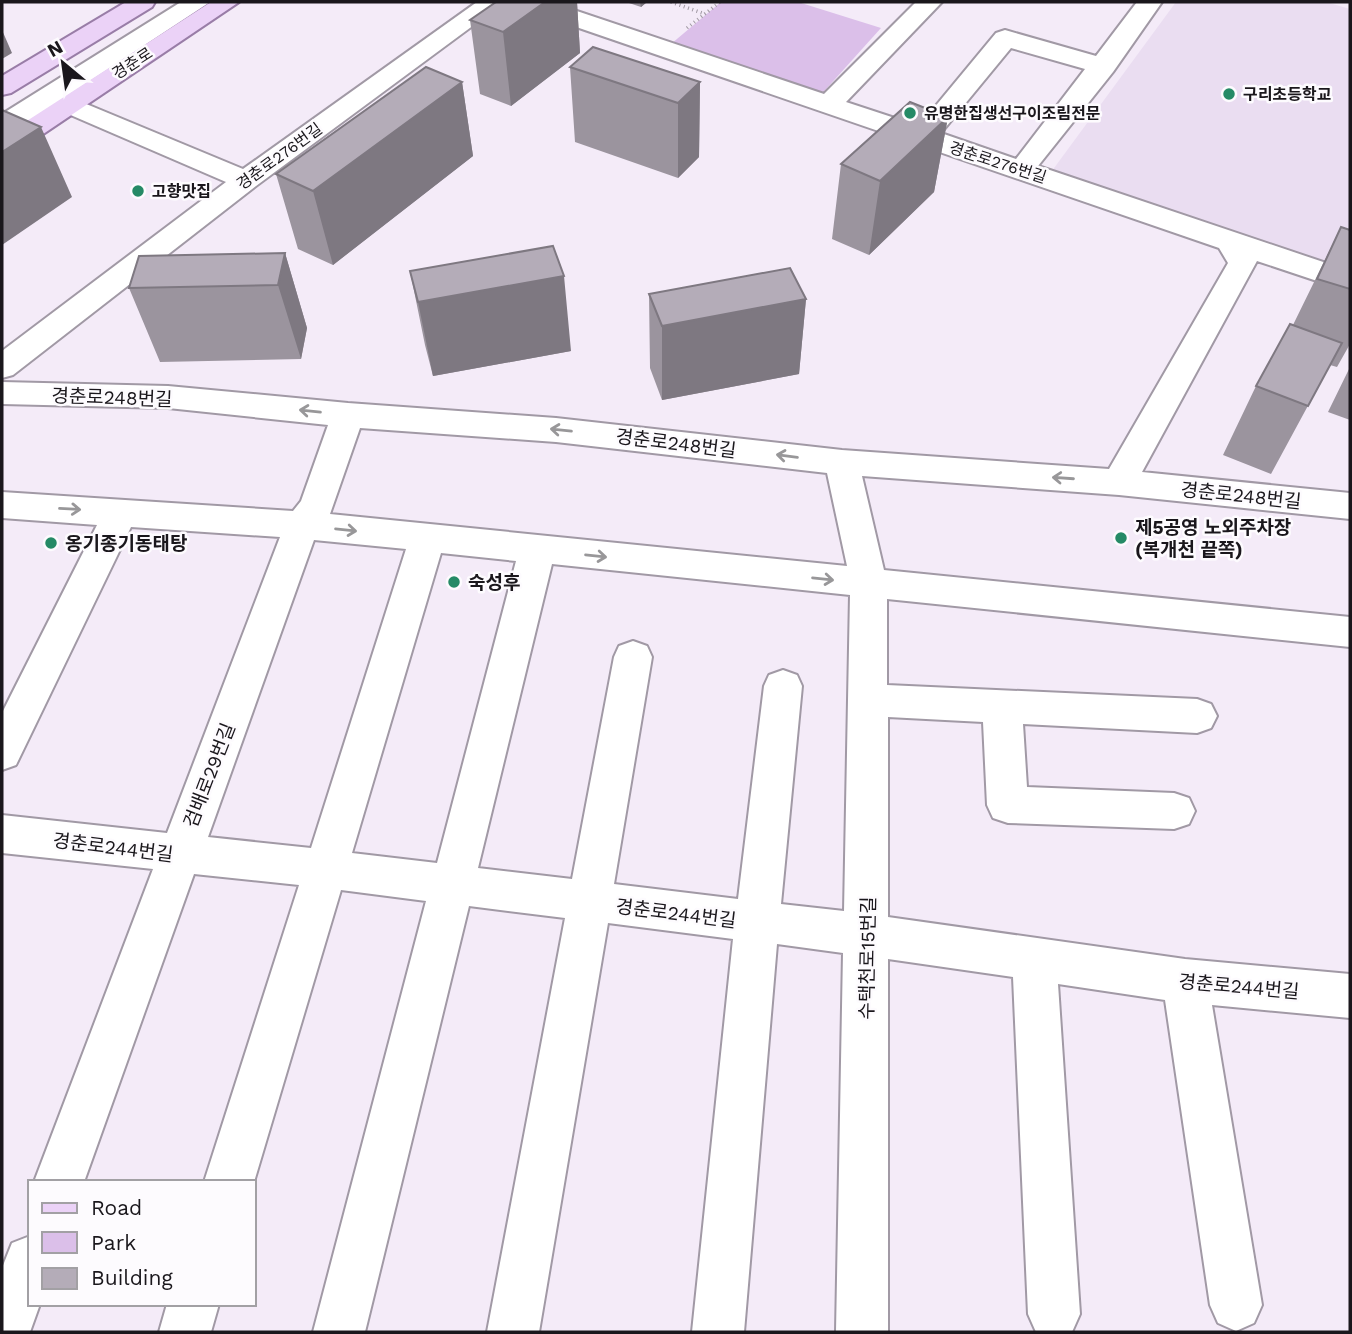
<svg xmlns="http://www.w3.org/2000/svg" width="1352" height="1334" font-family="'Work Sans','Noto Sans KR',sans-serif">
<rect width="100%" height="100%" fill="#f4ebf8"/>
<!-- built -->
<path fill="#eaddf1" d="M1176 2H1326L1350 9V284L1046 179Z"/>
<!-- green -->
<path fill="#dbbfe9" d="M721 2H798L881 28 818 98 665 49Z"/>
<g fill="none" stroke-linecap="round" stroke-linejoin="round">
<!-- minor casing -->
<g stroke="#a199a5" stroke-width="4">
<path id="minor" d="M181 2H210L67 96 243 169 477 2H505L256 186 13 375 2 378V351L226 182 59 110 55 104 12 132 2 134V114Z
M515 2H550L824 94 916 2H942L846 102 919 126 996 33 1005 30 1096 56 1137 2H1162L1113 72 1038 166 1350 271V292L1257 261 1142 472 1350 493V519L1119 495 862 476 884 570 1350 617V647L887 599V685L1197 699 1211 704 1217 716 1211 728 1197 733 1023 724 1027 787 1174 793 1189 798 1195 811 1189 824 1174 829 1008 823 993 818 987 805 983 722 888 717V917L1185 959 1350 974V1018L1212 1005 1262 1305 1254 1323 1236 1331 1218 1323 1210 1305 1165 1000 1058 984 1080 1314 1072 1332H1036L1028 1314 1013 977 888 959V1332H836L843 953 777 944 744 1332H692L733 939 608 923 539 1332H487L565 918 469 906 365 1332H313L426 901 341 890 254 1182H204L299 885 194 874 84 1182H34L153 869 2 853V815L167 833 280 537 131 527 16 765 2 770V713L97 525 2 518V492L293 511 301 501 328 425 168 408 2 404V382L168 386 348 403 556 418 842 450 1109 469 1228 263 1219 248 518 7ZM1011 48 1085 69 1016 159 941 133ZM360 428 556 442 827 473 847 566 330 514ZM314 540 406 549 311 848 208 837ZM441 553 516 561 437 863 352 853ZM552 564 850 595 844 911 781 904 802 686 797 675 783 670 769 675 764 686 738 899 614 884 652 657 647 646 633 641 619 646 614 657 572 879 478 868Z
M30 1236V1304H40L30 1332H2V1268L12 1243Z
M167 1304H219L211 1332H159Z"/>
</g>
<!-- major casing -->
<g stroke="#997da7" stroke-width="4">
<path id="major" d="M126 2H155L152 7 11 93 2 95V76Z
M211 2H239L12 155 2 157V137Z"/>
</g>
<!-- path -->
<path stroke="#a099a3" stroke-width="3.5" stroke-dasharray="1 3.5" stroke-linecap="butt" d="M671 2 705 14
M687 28 720 2"/>
<!-- minor -->
<use href="#minor" fill="#fff" fill-rule="evenodd"/>
<!-- major -->
<use href="#major" fill="#ebd2f7" fill-rule="evenodd"/>
</g>
<!-- wall -->
<path fill="#9b949e" d="M496 2H577L580 53 511 106 480 94 470 20Z
M626 2H647L641 7Z
M570 67 700 82 699 157 678 178 575 142Z
M462 82 473 156 333 265 298 249 276 174Z
M948 117 934 192 869 255 832 239 841 164Z
M1341 227 1350 230V344L1337 367 1330 365 1271 474 1223 455 1256 386 1293 325Z
M285 253 307 328 301 359 160 362 129 288Z
M410 271 571 351 433 376 425 345Z
M649 294 806 299 799 374 662 400 650 368Z
M1350 367V420L1328 412Z"/>
<!-- shaded-wall -->
<path fill="#7e7881" d="M545 2H577L580 53 511 106 503 32Z
M640 2H647L641 7Z
M2 30 12 53 2 59Z
M462 82 473 156 333 265 313 191Z
M700 82 699 157 678 178V103Z
M948 117 934 192 869 255 880 181Z
M41 127 72 197 2 245V152Z
M285 253 307 328 301 359 278 285Z
M564 276 571 351 433 376 418 302Z
M806 299 799 374 662 400V326Z"/>
<!-- building -->
<path fill="#b4acb8" stroke="#7e7881" stroke-width="2" d="M496 2H545L503 32 470 20Z
M593 47 700 82 678 103 570 67Z
M426 67 462 82 313 191 276 174Z
M910 102 948 117 880 181 841 164Z
M2 110 41 127 2 152Z
M1341 227 1350 230V289L1317 279Z
M553 246 564 276 418 302 410 271Z
M285 253 278 285 129 288 139 256Z
M790 268 806 299 662 326 649 294Z
M1290 324 1342 343 1308 406 1256 386Z"/>
<!-- one-way arrows -->
<defs><path id="oneway-shaft" d="M-6 0H5M1.5-3L5.5 0L1.5 3" fill="none" stroke-width="1.6" stroke-linecap="round" stroke-linejoin="round" transform="scale(1.75)"/></defs>
<g stroke="#989799">
<use href="#oneway-shaft" transform="translate(310 411) rotate(-174)"/>
<use href="#oneway-shaft" transform="translate(561 430) rotate(-174)"/>
<use href="#oneway-shaft" transform="translate(787 456) rotate(-173)"/>
<use href="#oneway-shaft" transform="translate(1063 478) rotate(-176)"/>
<use href="#oneway-shaft" transform="translate(70 509) rotate(3)"/>
<use href="#oneway-shaft" transform="translate(346 530) rotate(6)"/>
<use href="#oneway-shaft" transform="translate(596 556) rotate(6)"/>
<use href="#oneway-shaft" transform="translate(823 579) rotate(6)"/>
</g>
<!-- markers -->
<g fill="#258a66" stroke="#fdfbfe" stroke-width="2.5">
<circle cx="1229" cy="94" r="7"/>
<circle cx="910" cy="113" r="7"/>
<circle cx="138" cy="191" r="7"/>
<circle cx="1121" cy="538" r="7"/>
<circle cx="51" cy="543" r="7"/>
<circle cx="454" cy="582" r="7"/>
</g>
<g text-anchor="middle" stroke-width="5" stroke-linejoin="round" paint-order="stroke">
<!-- far-street labels -->
<g font-size="16" fill="#1a171c" stroke="#fdfbfe">
<text transform="translate(132 63) rotate(-33)" y="6">경춘로</text>
<text transform="translate(279 156) rotate(-36)" y="6">경춘로276번길</text>
<text transform="translate(998 162) rotate(18)" y="6">경춘로276번길</text>
</g>
<!-- far-poi labels -->
<g font-size="16" font-weight="bold" fill="#1a171c" stroke="#fdfbfe" text-anchor="start">
<text x="1243" y="100">구리초등학교</text>
<text x="924" y="119">유명한집생선구이조림전문</text>
<text x="152" y="197">고향맛집</text>
</g>
<!-- street labels -->
<g font-size="19" fill="#1a171c" stroke="#fdfbfe">
<text transform="translate(112 397) rotate(2)" y="7">경춘로248번길</text>
<text transform="translate(676 443) rotate(7)" y="7">경춘로248번길</text>
<text transform="translate(1241 495) rotate(6)" y="7">경춘로248번길</text>
<text transform="translate(209 775) rotate(-69)" y="7">검배로29번길</text>
<text transform="translate(113 847) rotate(7)" y="7">경춘로244번길</text>
<text transform="translate(676 913) rotate(7)" y="7">경춘로244번길</text>
<text transform="translate(867 958) rotate(-89)" y="7">수택천로15번길</text>
<text transform="translate(1239 986) rotate(5)" y="7">경춘로244번길</text>
</g>
<!-- poi labels -->
<g font-size="19" font-weight="bold" fill="#1a171c" stroke="#fdfbfe" text-anchor="start">
<text x="1135" y="534">제5공영 노외주차장<tspan x="1135" dy="22">(복개천 끝쪽)</tspan></text>
<text x="65" y="550">옹기종기동태탕</text>
<text x="468" y="589">숙성후</text>
</g>
</g>
<!-- border -->
<rect width="1352" height="1334" fill="none" stroke="#1a171c" stroke-width="7"/>
<!-- legend -->
<rect x="28" y="1180" width="228" height="126" fill="#fdfbfe" stroke="#a2a0a4" stroke-width="2"/>
<rect x="42" y="1203" width="35" height="10" fill="#ebd2f7" stroke="#a2a0a4" stroke-width="2"/>
<text x="91" y="1215" font-size="21" fill="#1a171c">Road</text>
<rect x="42" y="1232" width="35" height="21" fill="#dbbfe9" stroke="#a2a0a4" stroke-width="2"/>
<text x="91" y="1250" font-size="21" fill="#1a171c">Park</text>
<rect x="42" y="1268" width="35" height="21" fill="#b4acb8" stroke="#a2a0a4" stroke-width="2"/>
<text x="91" y="1285" font-size="21" fill="#1a171c">Building</text>
<!-- north arrow -->
<g transform="translate(63 63) rotate(331)" stroke="#fdfbfe" stroke-width="5" paint-order="stroke">
<path d="M0-5L12 26L0 18L-12 26Z" fill="#1a171c"/>
<text y="-10" font-size="19" font-weight="bold" text-anchor="middle" fill="#1a171c">N</text>
</g>
</svg>
